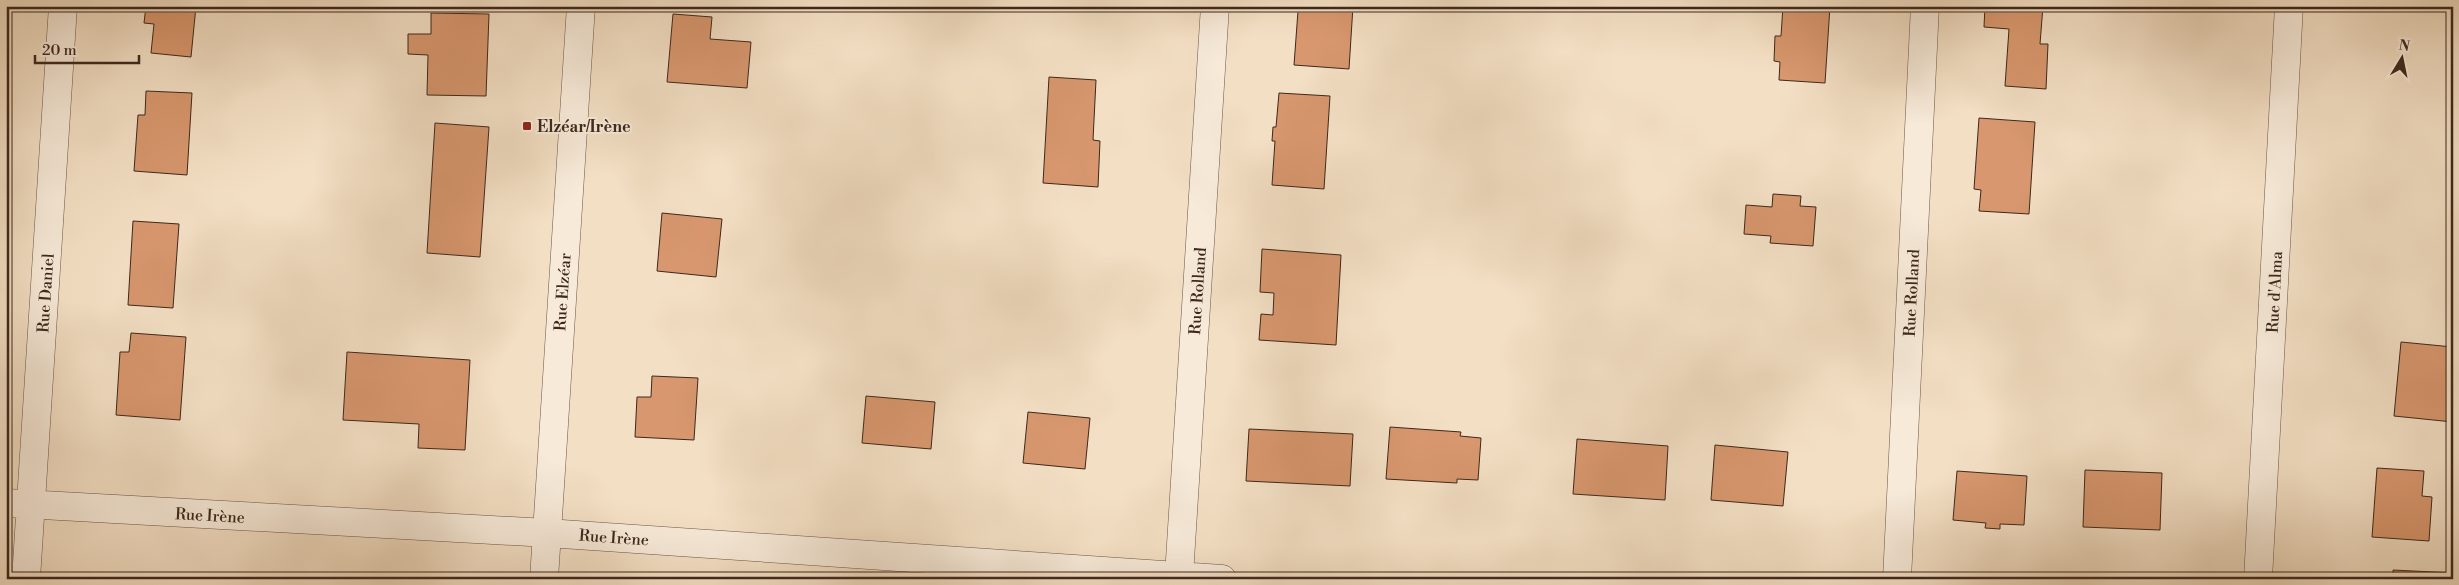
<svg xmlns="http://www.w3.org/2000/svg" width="2459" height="585" font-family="'Libre Bodoni',serif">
<rect width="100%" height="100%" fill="#f3dfc4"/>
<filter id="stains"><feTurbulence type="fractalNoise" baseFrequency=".004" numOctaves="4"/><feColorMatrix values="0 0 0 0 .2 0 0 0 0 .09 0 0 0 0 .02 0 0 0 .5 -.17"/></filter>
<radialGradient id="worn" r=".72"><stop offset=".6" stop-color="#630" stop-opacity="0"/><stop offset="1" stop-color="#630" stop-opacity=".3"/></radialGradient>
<!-- building -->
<path fill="#d8976e" stroke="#3d281d" d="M146 6H196L191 57 151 53 154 24 144 23Z
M1301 6H1353L1349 69 1294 65 1298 11H1301Z
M1783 6H1830L1825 83 1779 80 1780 62 1774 61 1775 36H1781Z
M1985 6H2043L2040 44H2048L2046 89 2005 86 2009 29 1984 27Z
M431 13 489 14 486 96 427 95 428 55 408 54V34H431Z
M673 14 712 17 710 39 751 42 747 88 667 82Z
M1049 77 1096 80 1093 140 1100 141 1098 187 1043 183Z
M146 91 192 93 187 175 134 171 138 115H145Z
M1279 93 1330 96 1324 189 1272 185 1275 141H1272L1273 127H1276Z
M1979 118 2035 122 2029 214 1979 211 1981 190 1974 189Z
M435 123 489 127 480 257 427 253Z
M1773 194 1801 196 1800 206 1816 207 1813 246 1770 243 1771 236 1744 234 1746 205 1772 207Z
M662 213 722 219 716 277 657 271Z
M133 221 179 224 173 308 128 305Z
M1262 249 1341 255 1336 345 1259 340 1261 314 1273 315 1274 293 1260 292Z
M131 333 186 337 180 420 116 415 120 352H129Z
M2401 342 2453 347V422L2394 416Z
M347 352 470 360 465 450 418 448 419 424 343 420Z
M652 376 698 378 694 440 635 437 637 397H651Z
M866 396 935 402 931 449 862 443Z
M1028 412 1090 418 1085 469 1023 463Z
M1390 427 1461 432 1460 436 1481 438 1478 480 1457 479V483L1386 479Z
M1249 429 1353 434 1350 486 1246 481Z
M1577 439 1668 446 1665 500 1573 494Z
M1715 445 1788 452 1783 506 1711 500Z
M2377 468 2424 471 2422 496 2432 497 2429 541 2372 537Z
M2085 470 2162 473 2160 530 2083 527Z
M1957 471 2027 476 2024 525 2000 524V529L1985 528 1986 523 1953 520Z
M2393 570 2453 573 2452 579H2393Z
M114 574 155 579H113Z"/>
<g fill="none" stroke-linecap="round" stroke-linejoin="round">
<!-- street casing -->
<g stroke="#6a5647" stroke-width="29">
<path id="street" d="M6 503 547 533 1222 579
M1179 576 1215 6
M26 579 63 6
M544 579 581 6
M1897 579 1925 6
M2258 579 2289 6"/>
</g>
<!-- street -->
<use href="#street" stroke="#f7ead9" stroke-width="28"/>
</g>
<!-- markers -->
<rect fill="#8f2418" stroke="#f7ead9" stroke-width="2" x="522" y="121" width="10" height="10" rx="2.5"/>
<g text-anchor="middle" stroke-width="4" stroke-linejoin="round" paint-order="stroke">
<!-- poi labels -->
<g font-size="16" font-weight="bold" fill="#3d281d" stroke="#f7ead9" text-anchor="start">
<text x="537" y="132">Elzéar/Irène</text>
</g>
<!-- street labels -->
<g font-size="16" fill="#3d281d" stroke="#f7ead9">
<text transform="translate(1197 291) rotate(-86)" y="6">Rue Rolland</text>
<text transform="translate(562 292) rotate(-86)" y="6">Rue Elzéar</text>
<text transform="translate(2274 292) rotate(-87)" y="6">Rue d'Alma</text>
<text transform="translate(45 293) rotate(-86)" y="6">Rue Daniel</text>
<text transform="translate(1911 293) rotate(-87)" y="6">Rue Rolland</text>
<text transform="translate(210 515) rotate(3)" y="6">Rue Irène</text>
<text transform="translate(614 537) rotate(4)" y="6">Rue Irène</text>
</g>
</g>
<!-- margin -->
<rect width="2459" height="585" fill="none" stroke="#f3dfc4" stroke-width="25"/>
<rect x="8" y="8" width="2444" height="570" fill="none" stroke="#3d281d" stroke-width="2.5"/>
<rect x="12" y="12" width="2434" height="560" fill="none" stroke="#3d281d"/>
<!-- north arrow -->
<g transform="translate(2402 58) rotate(10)" stroke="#f7ead9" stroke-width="4" paint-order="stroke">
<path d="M0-4L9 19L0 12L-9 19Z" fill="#3d281d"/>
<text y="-8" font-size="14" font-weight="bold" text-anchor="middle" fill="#3d281d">N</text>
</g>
<!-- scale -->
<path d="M35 55v8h104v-8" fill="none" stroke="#3d281d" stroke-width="2.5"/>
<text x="42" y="55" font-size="15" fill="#3d281d" stroke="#f7ead9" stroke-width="4" paint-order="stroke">20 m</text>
<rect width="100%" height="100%" filter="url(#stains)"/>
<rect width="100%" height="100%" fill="url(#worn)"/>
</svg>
